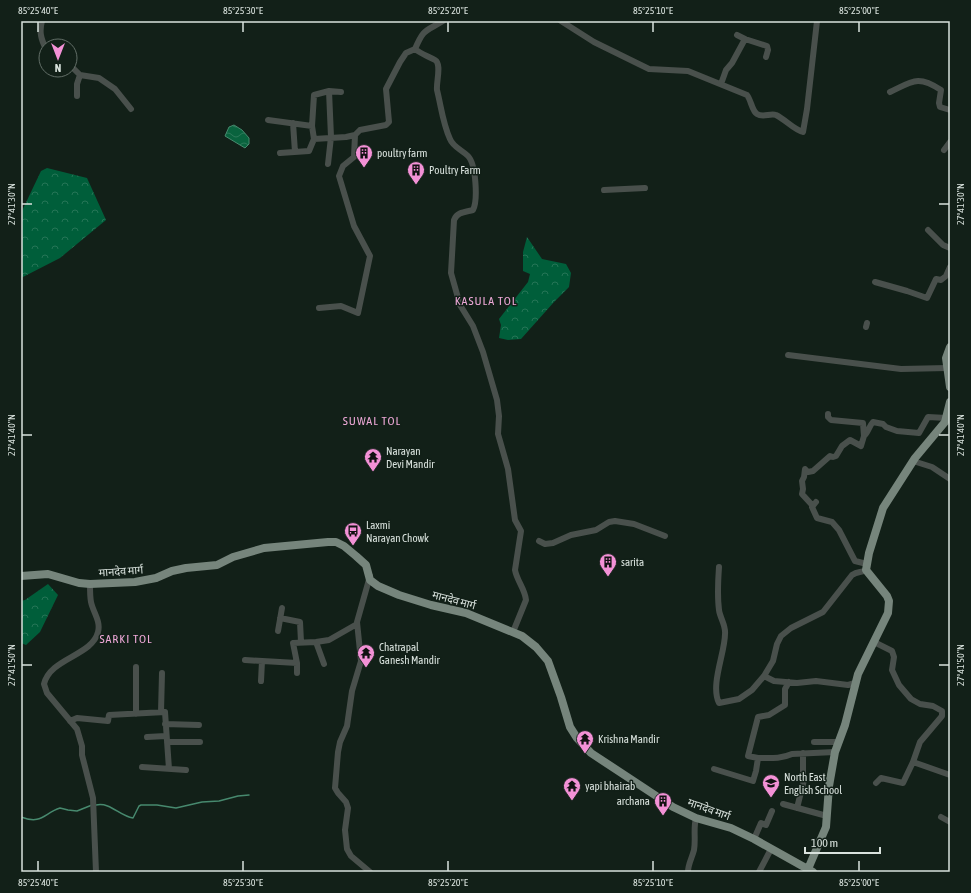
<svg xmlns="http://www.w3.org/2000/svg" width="971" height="893" font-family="'Asap Condensed','Noto Sans Devanagari',sans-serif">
<defs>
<pattern id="forest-crowns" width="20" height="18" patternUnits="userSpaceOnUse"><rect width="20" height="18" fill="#005e3a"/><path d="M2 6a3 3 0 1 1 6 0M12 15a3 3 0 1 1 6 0" fill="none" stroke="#257556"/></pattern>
<pattern id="water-waves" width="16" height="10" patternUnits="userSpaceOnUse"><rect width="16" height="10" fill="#09633e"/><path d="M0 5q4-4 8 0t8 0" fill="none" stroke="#2c7959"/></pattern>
</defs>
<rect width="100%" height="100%" fill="#122018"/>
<!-- forest -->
<path fill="url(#forest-crowns)" d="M47 168 87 178 106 220 60 258 21 278V213L41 171Z
M527 237 542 259 566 264 571 273 569 287 554 302 521 339 508 340 499 338 501 325 499 319 528 282 530 274 523 271V252Z
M48 584 58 595 40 632 26 645 21 643V601L25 600Z"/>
<!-- water -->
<path fill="url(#water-waves)" stroke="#47896e" d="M234 125 242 130 249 138V144L245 148 225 136 229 127Z"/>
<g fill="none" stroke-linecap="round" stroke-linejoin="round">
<!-- stream -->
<path stroke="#47896e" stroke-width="1.5" d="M96 805C111 802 119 816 133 818L139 806 141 805H157L176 808 202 802 219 801 238 796 249 795
M21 817C42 825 44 813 60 808L68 810 77 811 92 805"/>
<!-- minor -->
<path stroke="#49504c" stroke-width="6" d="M42 21C39 32 41 39 46 49
M561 21 594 42 649 69 688 71 747 95C751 100 752 111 757 114 763 118 770 113 776 115 786 120 793 129 803 132L807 109 817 21
M745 39 767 46 768 50 766 57
M415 49C421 54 428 56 435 60 442 64 436 82 437 90 441 106 443 124 450 139 453 147 462 150 468 156 476 164 478 200 473 210 465 212 457 212 454 220L451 273 460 305 473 326 483 352 497 400 499 416 498 434 508 469 515 520 521 531 515 570C517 581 525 589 526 600L513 632
M70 65 80 75 99 78 115 89 131 109
M721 84 726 70 732 63 745 39 737 35
M890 92C913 81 918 75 941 90L939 103 940 107 950 110
M77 96V84L80 75
M268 120 312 126
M293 123 295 152
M314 139 346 137 355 135
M944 150 950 142
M280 153 309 151 314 139 312 126 314 95 329 91 341 92
M328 164 331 137 329 91
M604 190 645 188
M928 230 943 245 950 248
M875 282 907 291 927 298 936 279 941 280 946 276 950 267
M319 308 341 306 358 313 370 256 354 226 339 176 343 166 354 157 355 135 360 130 386 125 389 122 386 89 400 62 406 53 415 49C424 28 425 32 443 21
M866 327 867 323
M788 355 901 369 947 368
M828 414V417L831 420 863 423 864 436C868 433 869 426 873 422L883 424 886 427 897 431 919 433 928 417 946 418
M913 461 932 467 950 479
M816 502 812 507 817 518 832 522 839 530 855 561 867 564
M813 506 802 494 803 489 802 481 804 477 805 469 808 472 813 471 830 456 833 457 836 456 842 446 850 440 861 446 864 436
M539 541 545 544 553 543 571 535 596 530 609 522 615 521 634 524 665 536
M719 567C718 581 717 595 719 610 720 618 726 625 725 634 725 653 710 685 719 703L739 699 752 690 764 676 773 661 777 644 781 636 791 628 823 612 852 575C858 571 861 573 866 570
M370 576 357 622 361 661 352 691 347 726 340 742 338 752 335 788 338 793 346 802 348 808 345 830 347 849 351 856 370 872
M90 584C90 590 90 597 91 602 93 612 101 621 98 632 92 656 50 658 44 684L47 693 77 729 82 746V755L93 798 96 872
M280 618 300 622 301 642
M278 631 282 608
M316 642 324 664
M874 642 892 651 894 657 892 670 899 685 911 699 920 704 933 706 942 711V716L920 742 913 762 950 775
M245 660 297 663
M136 667V714
M297 673V663L293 643 316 642 329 640 357 624
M764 676 774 681 797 683 816 681 848 685 855 683
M261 681 262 661
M161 712 162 673
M70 721 77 718 108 721 109 715 165 712 169 769
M165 724 199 725
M147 737 166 736
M167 742H200
M814 742H839
M758 758C770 758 781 759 792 754L835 752
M142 767 186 770
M714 769 753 781 756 771 758 758 748 756 758 717 769 715 785 705V689L789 682
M876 783 881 778 903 783 913 762
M783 804 827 816
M797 808 804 780 803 776V753
M941 817 950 822
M754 839 761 823 766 825 772 811
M688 872C688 864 692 858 694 850 696 839 693 829 696 818
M759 872 771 849"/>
<!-- major -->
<path stroke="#76857c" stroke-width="8" d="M950 347 946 358 950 387
M21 576 48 574 79 583 90 584 135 582 156 578 172 571 186 568 217 565 233 557 264 548 328 542H336L344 546 356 556 366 565 370 580 378 586 399 595 431 605 466 613 522 636 536 647 548 661 561 697 570 727 577 738 591 753 673 807 696 818 731 828 754 839 813 872
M808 869 826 827 829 786 835 752 845 725 858 674 888 613 889 601 887 596 866 570 869 553 883 508 915 458 945 422 950 402"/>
</g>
<!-- ticks -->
<path fill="none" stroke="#d9e2dd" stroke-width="1.5" d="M38 22V32M243 22V32M448 22V32M653 22V32M859 22V32M22 204H32M939 204H949M22 435H32M939 435H949M22 665H32M939 665H949M38 861V871M243 861V871M448 861V871M653 861V871M859 861V871"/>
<!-- icons -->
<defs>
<g id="building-pin" transform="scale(0.9)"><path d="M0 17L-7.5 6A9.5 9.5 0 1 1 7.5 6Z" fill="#f391d6" stroke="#122018"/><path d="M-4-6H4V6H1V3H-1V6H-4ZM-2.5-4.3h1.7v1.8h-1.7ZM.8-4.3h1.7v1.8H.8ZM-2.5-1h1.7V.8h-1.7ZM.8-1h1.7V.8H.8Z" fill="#111"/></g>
<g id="temple-pin" transform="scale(0.9)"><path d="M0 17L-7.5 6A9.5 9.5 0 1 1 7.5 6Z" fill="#f391d6" stroke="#122018"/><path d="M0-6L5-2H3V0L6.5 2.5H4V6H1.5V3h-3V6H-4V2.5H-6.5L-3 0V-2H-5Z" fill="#111"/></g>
<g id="bus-pin" transform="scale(0.9)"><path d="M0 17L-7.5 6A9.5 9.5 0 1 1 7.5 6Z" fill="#f391d6" stroke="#122018"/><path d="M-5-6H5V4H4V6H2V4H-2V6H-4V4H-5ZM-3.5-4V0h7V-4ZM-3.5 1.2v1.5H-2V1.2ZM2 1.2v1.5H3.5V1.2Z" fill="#111"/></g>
<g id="school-pin" transform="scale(0.9)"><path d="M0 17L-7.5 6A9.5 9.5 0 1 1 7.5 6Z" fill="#f391d6" stroke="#122018"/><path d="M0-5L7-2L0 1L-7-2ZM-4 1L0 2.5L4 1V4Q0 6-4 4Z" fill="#111"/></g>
</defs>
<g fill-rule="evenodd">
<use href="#building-pin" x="364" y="153"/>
<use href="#building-pin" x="416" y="170"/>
<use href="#temple-pin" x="373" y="457"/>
<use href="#bus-pin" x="353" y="531"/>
<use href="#building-pin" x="608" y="562"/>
<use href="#temple-pin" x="366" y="653"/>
<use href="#temple-pin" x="585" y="739"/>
<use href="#school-pin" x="771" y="783"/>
<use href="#temple-pin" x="572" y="786"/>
<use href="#building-pin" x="663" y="801"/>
</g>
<g text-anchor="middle" stroke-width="3" stroke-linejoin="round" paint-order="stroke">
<!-- poi labels -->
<g font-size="11" fill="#d9e2dd" stroke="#122018" text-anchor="start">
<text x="377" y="157">poultry farm</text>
<text x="429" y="174">Poultry Farm</text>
<text x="386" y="455">Narayan<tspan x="386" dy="13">Devi Mandir</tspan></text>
<text x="366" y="529">Laxmi<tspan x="366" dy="13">Narayan Chowk</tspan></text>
<text x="621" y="566">sarita</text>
<text x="379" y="651">Chatrapal<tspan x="379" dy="13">Ganesh Mandir</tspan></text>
<text x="598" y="743">Krishna Mandir</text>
<text x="784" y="781">North East<tspan x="784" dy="13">English School</tspan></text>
<text x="585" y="790">yapi bhairab</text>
<text x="650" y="805" text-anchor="end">archana</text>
</g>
<!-- street labels -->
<g font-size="11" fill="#d9e2dd" stroke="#122018">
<text transform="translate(121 571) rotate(-4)" y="4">मानदेव मार्ग</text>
<text transform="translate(454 600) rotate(15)" y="4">मानदेव मार्ग</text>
<text transform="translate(709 809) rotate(20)" y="4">मानदेव मार्ग</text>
</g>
<!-- neighbourhood labels -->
<g font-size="12" letter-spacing="1" fill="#eca7d6" stroke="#122018">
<text x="486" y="305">KASULA TOL</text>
<text x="372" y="425">SUWAL TOL</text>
<text x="126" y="643">SARKI TOL</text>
</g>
</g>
<!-- border -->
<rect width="971" height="893" fill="none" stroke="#122018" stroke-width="44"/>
<!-- north arrow -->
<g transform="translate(58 58) rotate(180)"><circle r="19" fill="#122018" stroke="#626e67"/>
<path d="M0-3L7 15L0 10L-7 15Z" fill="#f391d6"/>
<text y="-6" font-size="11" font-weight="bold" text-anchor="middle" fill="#d9e2dd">N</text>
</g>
<!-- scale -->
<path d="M805 847v6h75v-6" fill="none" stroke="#d9e2dd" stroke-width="2"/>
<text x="811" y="847" font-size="12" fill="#d9e2dd" stroke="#122018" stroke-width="3" paint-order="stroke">100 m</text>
<rect x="22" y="22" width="927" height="849" fill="none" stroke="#d9e2dd" stroke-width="1.5"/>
<g font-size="10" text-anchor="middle" fill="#d9e2dd">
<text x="38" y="14">85°25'40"E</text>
<text x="243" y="14">85°25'30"E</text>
<text x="448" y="14">85°25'20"E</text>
<text x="653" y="14">85°25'10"E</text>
<text x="859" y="14">85°25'00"E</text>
<text transform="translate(960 204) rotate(-90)" y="4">27°41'30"N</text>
<text transform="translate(11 204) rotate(-90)" y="4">27°41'30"N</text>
<text transform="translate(960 435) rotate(-90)" y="4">27°41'40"N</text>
<text transform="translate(11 435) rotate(-90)" y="4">27°41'40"N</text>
<text transform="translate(960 665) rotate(-90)" y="4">27°41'50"N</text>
<text transform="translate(11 665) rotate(-90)" y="4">27°41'50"N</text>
<text x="38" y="886">85°25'40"E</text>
<text x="243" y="886">85°25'30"E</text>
<text x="448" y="886">85°25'20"E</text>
<text x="653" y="886">85°25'10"E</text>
<text x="859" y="886">85°25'00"E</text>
</g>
</svg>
